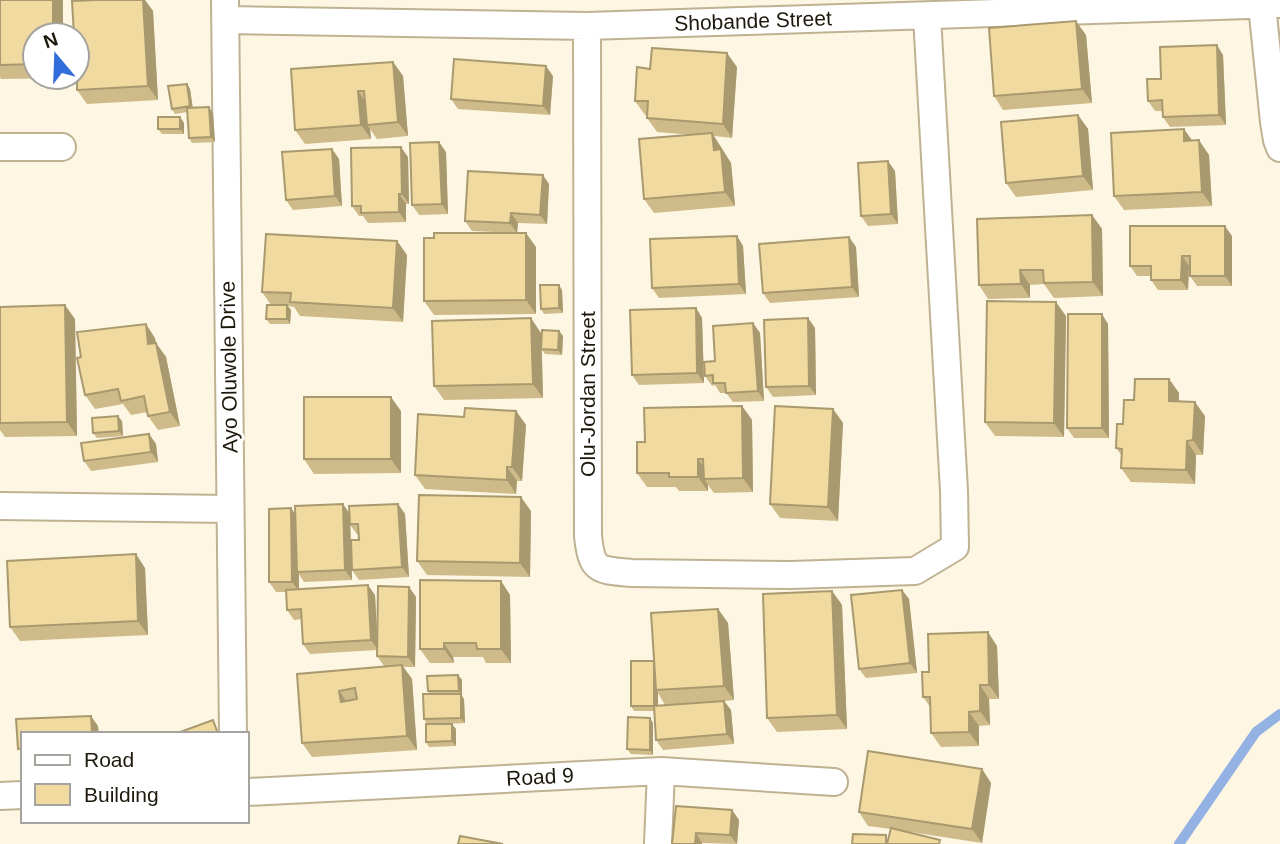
<svg xmlns="http://www.w3.org/2000/svg" width="1280" height="844" font-family="Arial,sans-serif">
<rect width="100%" height="100%" fill="#fdf6e2"/>
<g fill="none" stroke-linecap="round" stroke-linejoin="round">
<!-- stream -->
<path stroke="#94b1e3" stroke-width="10" d="M1179 844 1256 732 1280 714"/>
<!-- minor casing -->
<g stroke="#bfb293" stroke-width="30">
<path id="minor" d="M225 0 233 734
M1262 5 1274 122 1277 140 1280 148
M226 20 587 26 1280 4
M587 26 588 536C592 572 598 570 632 573L791 575 915 571 955 547 954 491 927 16
M0 147H62
M0 506 230 509
M247 792 661 771 834 782
M0 796 23 795
M658 844 661 771"/>
</g>
<!-- minor -->
<use href="#minor" stroke="#fff" stroke-width="26"/>
</g>
<!-- wall -->
<path fill="#cfbb89" fill-rule="evenodd" d="M0 0H63V35H35V77H63V78L1 79 0 77Z
M77 0H145L153 11 158 100 87 104 77 90Z
M1086 35 1092 103 1003 110 994 96Z
M1223 55 1226 125 1170 127 1163 117 1162 111H1155L1148 101 1161 79Z
M393 62 403 76 408 136 377 139 370 129 371 139 305 144 295 130Z
M737 67 732 138 714 136 731 163 735 206 654 213 644 199 693 135 657 132 647 118V115H645L635 101 650 69Z
M553 76 550 115 458 109 451 99Z
M190 89 193 108 213 113 215 142 192 143 189 138 187 112 175 114 172 109Z
M1078 115 1088 129 1093 190 1016 197 1006 183Z
M180 117 184 123V134H162L158 129Z
M1192 141 1209 155 1212 206 1124 210 1114 196Z
M332 149 339 159 342 206 293 210 286 200Z
M446 152 448 214 419 215 412 205Z
M408 157 409 204H406V222L368 223 363 216H359L352 206Z
M895 171 898 224 868 226 861 216Z
M549 184 547 224 518 223 517 233 472 231 465 221Z
M1092 215 1102 229 1103 296 1054 298 1044 284 1030 285V298L988 299 979 285Z
M737 236 743 246 746 294 659 298 652 288Z
M1232 236V286H1197L1190 276V266H1189L1188 290H1158L1151 280V276H1137L1130 266Z
M849 237 856 247 859 297 770 303 763 293Z
M397 241 407 255 403 322 300 316 294 307 288 306 291 310 290 324H270L266 319 271 305 262 292Z
M536 247V314L434 315 424 301Z
M562 290 563 313 544 314 541 309Z
M0 307 75 319 77 436 5 437 0 430Z
M696 308 702 318 704 383 639 385 632 375Z
M1066 316 1064 437 995 436 985 422Z
M808 318 815 328 816 395 773 397 766 387Z
M753 323 760 333 764 401 733 402 726 393H720L715 385 712 386 705 376 715 361Z
M1108 324 1109 438H1074L1067 428Z
M559 331 563 336 562 355 545 354 542 350 543 398 444 400 434 386 541 333 542 344Z
M155 338 156 343 166 357 180 426 158 430 148 416 147 412 131 415 123 404 95 409 85 395Z
M1169 379 1179 393V402L1205 416 1203 455H1196L1195 484 1131 482 1121 468 1122 456 1116 448 1134 400Z
M742 406 752 420 753 492 714 493 708 485V491H679L676 487H647L637 473 645 442Z
M833 409 843 423 838 521 780 518 770 504Z
M401 411V473L314 474 304 459Z
M516 411 526 425 522 481H517L516 494 425 489 415 475 464 417Z
M122 421 123 436 97 438 93 433Z
M149 434 156 444 158 462 91 471 84 461Z
M398 504 405 514 409 577 359 580 352 570 359 540V534H357L350 525 352 580 304 582 299 574V589L375 595 377 639 409 587 416 597 415 667H403L412 679 417 750 312 757 302 743 297 674 390 666H384L377 656V650L310 654 303 644 302 619 294 620 287 610 286 592H276L269 582 349 513Z
M531 511 530 577 427 575 417 561Z
M145 568 148 635 20 641 10 627Z
M501 581 510 595 511 663H486L483 657H453L454 663H430L420 649Z
M902 590 909 599 917 673 866 678 859 669Z
M832 591 842 605 847 729 777 732 767 718Z
M718 609 728 623 734 700 724 701 731 710 734 744 663 750 656 740 654 711H634L631 706 654 661ZM658 693 665 705 717 701 658 706Z
M997 646 999 699H989L990 725 979 726V746L941 747 931 733V708L923 697 929 672Z
M458 675 462 680V696L464 699 465 723 446 724 456 729V746L429 747 426 742 427 724 424 719 430 694 428 691Z
M653 723V755L631 754 627 749Z
M982 769 991 783 982 843 904 831 888 838 891 829 868 826 859 812Z
M732 810 739 820 737 844 702 843 672 844Z"/>
<!-- shaded-wall -->
<path fill="#a9996f" d="M53 0H63V35H53Z
M143 0H145L153 11 158 100 148 86Z
M1076 21 1086 35 1092 103 1082 89Z
M1217 45 1223 55 1226 125 1219 115Z
M727 53 737 67 732 138 723 124Z
M393 62 403 76 408 136 398 122Z
M546 66 553 76 550 115 543 106Z
M187 84 190 89 193 111 190 106Z
M358 91 368 105 367 125 370 129 371 139 361 125Z
M209 107 213 113 215 142 211 137Z
M1078 115 1088 129 1093 190 1083 176Z
M180 117 184 123V134L180 129Z
M1184 129 1194 143 1184 141Z
M712 133 731 163 735 206 725 192 714 150Z
M1199 140 1209 155 1212 206 1202 192Z
M439 142 446 152 448 214 442 204Z
M401 147 408 157 409 204 402 194Z
M332 149 339 159 342 206 335 196Z
M888 161 895 171 898 224 891 214Z
M543 175 549 184 547 224 540 215Z
M399 194 406 204V222L399 212Z
M511 213 518 223 517 233 510 223Z
M1092 215 1102 229 1103 296 1093 282Z
M1225 226 1232 236V286L1225 276Z
M526 233 536 247V314L526 300Z
M737 236 743 246 746 294 739 284Z
M849 237 856 247 859 297 852 287Z
M397 241 407 255 403 322 393 308Z
M1182 256 1189 266 1188 290 1181 280Z
M1020 270 1030 285V298L1021 284Z
M559 285 562 290 563 313 559 308Z
M1056 302 1066 316 1064 437 1054 423Z
M65 305 75 319 77 436 67 422Z
M287 305 291 310 290 324 287 319Z
M696 308 702 318 704 383 697 373Z
M1102 314 1108 324 1109 438 1102 428Z
M531 318 541 333 543 398 533 384Z
M808 318 815 328 816 395 809 386Z
M753 323 760 333 764 401 758 391Z
M146 324 155 338 157 359 148 344Z
M559 331 563 336 562 355 558 350Z
M156 343 166 357 180 426 170 412Z
M1169 379 1179 393V416L1169 401Z
M391 397 401 411V473L391 459Z
M1195 402 1205 416 1203 455 1193 440Z
M742 406 752 420 753 492 743 478Z
M833 409 843 423 838 521 828 507Z
M516 411 526 425 522 481 512 467Z
M118 416 122 421 123 436 119 431Z
M149 434 156 444 158 462 151 452Z
M1187 441 1196 455 1195 484 1186 470Z
M698 459 708 474 704 479 708 485V491L698 477Z
M507 467 517 481 516 494 507 480Z
M521 497 531 511 530 577 520 563Z
M343 504 350 514 352 580 345 570Z
M398 504 405 514 409 577 402 567Z
M291 508 298 518 297 572 299 574V591L292 582Z
M136 554 145 568 148 635 138 621Z
M501 581 510 595 511 663 501 649Z
M368 585 375 595 378 650 371 640Z
M409 587 416 597 415 667 408 657Z
M902 590 909 599 917 673 910 663Z
M832 591 842 605 847 729 837 715Z
M718 609 728 623 734 700 724 686Z
M988 632 997 646 999 699 989 685Z
M444 643 453 657 454 663 444 649Z
M654 661 656 690 658 693V711L654 706Z
M402 665 412 679 417 750 407 736Z
M458 675 462 680V696L464 699 465 723 461 718V694L459 691Z
M980 685 989 699 990 725 980 711Z
M339 691 349 705 341 702Z
M724 701 731 710 734 744 727 734Z
M969 712 979 726V746L969 732Z
M91 716 98 726 99 734H92Z
M650 718 653 723V755L650 750Z
M452 724 456 729V746L452 741Z
M982 769 991 783 982 843 972 829Z
M732 810 739 820 737 844 730 835Z
M696 833 702 843V844H695Z"/>
<!-- building -->
<path fill="#f1da9f" stroke="#a9996f" stroke-width="2" fill-rule="evenodd" d="M0 0H53V35H35V64L0 65Z
M96 0H143L148 86 77 90V35H74L72 1Z
M1076 21 1082 89 994 96 989 28Z
M1217 45 1219 115 1163 117 1162 100 1148 101 1147 79H1161L1160 47Z
M652 48 727 53 723 124 647 118 648 101H635L637 67 650 69Z
M454 59 546 66 543 106 451 99Z
M393 62 398 122 367 125 364 91H358L361 125 295 130 291 69Z
M187 84 190 106 172 109 168 86Z
M209 107 211 137 189 138 187 108Z
M1078 115 1083 176 1006 183 1001 122Z
M158 117H180V129H158Z
M1184 129V141L1199 140 1202 192 1114 196 1111 133Z
M712 133 714 150 721 149 725 192 644 199 639 139Z
M439 142 442 204 412 205 410 143Z
M401 147 402 194H399V212L361 213V206H352L351 148Z
M332 149 335 196 286 200 282 152Z
M888 161 891 214 861 216 858 163Z
M468 171 543 175 540 215 511 213 510 223 465 221Z
M1092 215 1093 282 1044 283 1043 270H1020L1021 284 979 285 977 219Z
M1130 226H1225V276H1190V256H1182L1181 280H1151V266H1130Z
M434 233H526V300L424 301V238H434Z
M266 234 397 241 393 308 290 302 291 293 262 292Z
M737 236 739 284 652 288 650 239Z
M849 237 852 287 763 293 759 244Z
M540 285H559V308L541 309Z
M987 301 1056 302 1054 423 985 422Z
M65 305 67 422 0 423V307Z
M267 305H287V319H266Z
M696 308 697 373 632 375 630 310Z
M1068 314H1102V428H1067Z
M531 318 533 384 434 386 432 321Z
M808 318 809 386 766 387 764 320Z
M753 323 758 391 726 393 725 383H713V375L705 376 704 362 715 361 713 326Z
M146 324 148 344 156 343 170 412 148 416 144 396 121 401 118 389 85 395 77 358 81 357 77 332Z
M542 330 559 331 558 350 541 349Z
M1135 379H1169V401L1195 402 1193 440 1187 441 1186 470 1121 468 1122 449 1116 448 1117 424H1123L1124 400H1134Z
M304 397H391V459H304Z
M742 406 743 478 704 479 703 459H698V477H669V473H637V442H645L644 408Z
M775 406 833 409 828 507 770 504Z
M465 408 516 411 512 467H507V480L415 475 418 414 464 417Z
M118 416 119 431 93 433 92 418Z
M149 434 151 452 84 461 81 443Z
M419 495 521 497 520 563 417 561Z
M343 504 345 570 297 572 295 506Z
M398 504 402 567 352 570 351 540H359L358 524H350L349 506Z
M291 508 292 582H269V509Z
M136 554 138 621 10 627 7 561Z
M420 580 501 581V649H477L476 643H444V649H420Z
M368 585 371 640 303 644 301 609 287 610 286 590Z
M378 586 409 587 408 657 377 656Z
M902 590 910 663 859 669 851 595Z
M832 591 837 715 767 718 763 594Z
M718 609 724 686 656 690 651 613Z
M988 632 989 685H980V711L969 712V732L931 733 930 697H923L922 672H929L928 634Z
M631 661H654V706H631Z
M402 665 407 736 302 743 297 674ZM355 688 357 699 341 702 339 691Z
M458 675 459 691H428L427 676Z
M423 694H461V718L424 719Z
M724 701 727 734 656 740 654 706Z
M91 716 92 734H23V748L18 749 16 719Z
M628 717 650 718V750L627 749Z
M213 720 218 734H181L180 732Z
M426 724H452V741L426 742Z
M868 751 982 769 972 829 859 812Z
M676 806 732 810 730 835 696 833 695 844H672Z
M891 828 940 840 939 844H887Z
M853 834 886 835V844H852Z
M460 836 503 844H458Z"/>
<g text-anchor="middle" stroke-width="6" stroke-linejoin="round" paint-order="stroke">
<!-- street labels -->
<g font-size="21" fill="#1e190d" stroke="#fff">
<text transform="translate(753 21) rotate(-2)" y="7">Shobande Street</text>
<text transform="translate(229 367) rotate(-91)" y="7">Ayo Oluwole Drive</text>
<text transform="translate(588 394) rotate(-90)" y="7">Olu-Jordan Street</text>
<text transform="translate(540 777) rotate(-3)" y="7">Road 9</text>
</g>
</g>
<!-- legend -->
<rect x="21" y="732" width="228" height="91" fill="#ffffff" stroke="#a5a39e" stroke-width="2"/>
<rect x="35" y="755" width="35" height="10" fill="#ffffff" stroke="#a5a39e" stroke-width="2"/>
<text x="84" y="767" font-size="21" fill="#1e190d">Road</text>
<rect x="35" y="784" width="35" height="21" fill="#f1da9f" stroke="#a5a39e" stroke-width="2"/>
<text x="84" y="802" font-size="21" fill="#1e190d">Building</text>
<!-- north arrow -->
<g transform="translate(56 56) rotate(341)"><circle r="33" fill="#ffffff" stroke="#a5a39e" stroke-width="2"/>
<path d="M0-5L12 26L0 18L-12 26Z" fill="#316ddb"/>
<text y="-10" font-size="19" font-weight="bold" text-anchor="middle" fill="#1e190d">N</text>
</g>
</svg>
